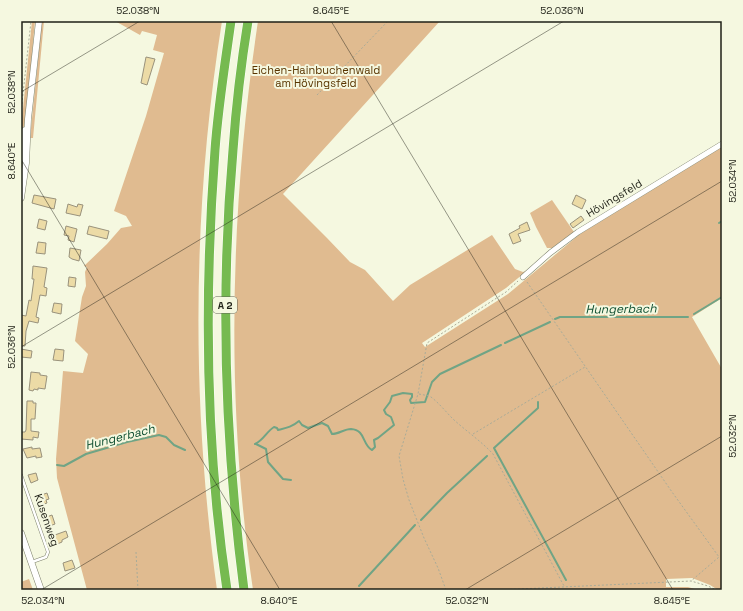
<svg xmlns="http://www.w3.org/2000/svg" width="743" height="611" font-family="'Space Grotesk',sans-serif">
<rect width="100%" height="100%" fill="#f5f8e0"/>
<!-- green -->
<path fill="#e0bb90" d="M32 21H35L26 121 23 128H21Z
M42 21H44L33 138H30Z
M115 21H222C192 209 191 402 217 590H87L57 478 56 459 63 371 83 373 88 354 75 341 82 297 86 286 85 272 87 267 84 266 107 244 121 228 132 226 126 216 114 211 146 116 164 53 153 50 157 35 142 31 140 35Z
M258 21H440L283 194 327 238 350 262 365 270 393 301 410 285 492 235 515 269 523 272 528 270 506 288 422 343 425 347 508 294 580 234 722 147V298L692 317 722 369V590H718L710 585 692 578 666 579V587H688L698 590H253C225 401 230 209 258 21Z
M552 200 574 232 552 248H547L536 227 530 213Z
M29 579 33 590H21V582Z"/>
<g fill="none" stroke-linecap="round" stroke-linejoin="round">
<!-- stream -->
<path stroke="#70a485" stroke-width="2" d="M719 223 722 221
M694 314 722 297
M555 319 560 317H688
M505 343 550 322
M538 402V408L494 448 566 580
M255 444C264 440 266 432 274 427L277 428 278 430C286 428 292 427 299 421L302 425 308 428 322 423 328 426 332 434C339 434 344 429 351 429 366 430 362 445 372 450L375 447 374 440 378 438 394 425 391 417 386 414 384 410 390 402 392 396 403 393 412 394V397L410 400 411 403 425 402 432 382 440 374 501 345
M256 444 266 449 268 462 275 470 283 479 291 480
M57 465 64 466 86 454 127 442 159 435 166 437 174 445 185 450
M421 520 447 493 487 456
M359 586 415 525
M602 590H610"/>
</g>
<!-- building -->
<path fill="#ecdba6" stroke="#99927c" d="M146 57 155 59 147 85 141 83Z
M34 195 56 199 54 209 32 203Z
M576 195 586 200 582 209 572 204Z
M68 204 77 207 78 204 83 205 80 216 66 213Z
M581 216 584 220 573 228 570 224Z
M39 219 47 221 45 230 37 228Z
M527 222 530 230 518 234 521 241 513 244 509 234 520 228 519 226Z
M66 226 77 229 74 242 68 240 69 236 64 235Z
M89 226 109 231 107 239 87 234Z
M38 242 46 243 45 254 36 253Z
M70 248 81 250 79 261 72 259 69 257Z
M33 266 47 268 44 287 47 288 46 296 40 295 36 317 39 318 38 323 29 321 26 331 25 346H21V315L26 316 29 300 31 301 34 279H32Z
M69 277 76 278 75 287 68 286Z
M54 303 62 304 61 314 52 312Z
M21 349 32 351 31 358 21 357Z
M55 349 64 350 63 361 53 360Z
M31 372 40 373V375L47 376 45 389 38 388V390L34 389 33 391 29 390Z
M27 401H33V403H36L35 419H31V431L39 432 38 438 33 437V440L21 439 22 432H25L26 430Z
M32 447V449L40 448 42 457 36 458V456L27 458 23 449Z
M36 473 38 480 31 483 28 475Z
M47 493 49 499 46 500 47 503 39 506 36 497Z
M52 515 55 524 47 527 44 518Z
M66 531 68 537 62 540V542L55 545 52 536Z
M72 560 75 568 65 571 63 563Z"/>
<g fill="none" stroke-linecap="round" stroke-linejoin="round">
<!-- service casing -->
<g stroke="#7f826d" stroke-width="3.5">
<path id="service" d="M21 475 48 552 46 557 32 562"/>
</g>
<!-- minor casing -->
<g stroke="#7f826d" stroke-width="6">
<path id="minor" d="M523 277 550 253 578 232 722 144"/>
</g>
<!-- tertiary casing -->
<g stroke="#7f826d" stroke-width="7">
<path id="tertiary" d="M21 159 25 130
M21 198 26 163 28 119 39 21
M21 533 41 590"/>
</g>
<!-- motorway casing -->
<g stroke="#fff" stroke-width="10">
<path id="motorway" d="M227 590C205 444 204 297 215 150 218 107 225 64 231 21
M244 590C225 444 220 297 233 150 236 107 241 64 248 21"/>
</g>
<!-- path -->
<path stroke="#a9ab98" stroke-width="1" stroke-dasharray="2 2" stroke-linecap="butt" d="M317 95 388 21
M21 112 31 21
M527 282 672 492 719 557 691 581
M419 394C423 395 427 395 431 397 439 403 446 412 453 419 466 431 481 441 493 454L564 586
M473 434 585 367
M136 552 138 590
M446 590 438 568 424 538 409 500 403 479 399 456 418 394 427 343 506 292 518 281
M498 590 691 581 708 586 716 590"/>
<!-- service -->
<use href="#service" stroke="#fff" stroke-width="2.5"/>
<!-- minor -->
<use href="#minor" stroke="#fff" stroke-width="5"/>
<!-- tertiary -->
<use href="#tertiary" stroke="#fff" stroke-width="6"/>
<!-- motorway -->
<use href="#motorway" stroke="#76ba50" stroke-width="9"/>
</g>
<!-- ticks -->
<path fill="none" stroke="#1f2017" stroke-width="1" stroke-opacity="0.45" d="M331 21 673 590M21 92 140 21M21 159 280 590M21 347 564 21M41 590 722 181M465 590 722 436"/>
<g text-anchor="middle" stroke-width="4" stroke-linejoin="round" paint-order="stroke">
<!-- shield labels -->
<rect fill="#f5f8e0" stroke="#5f6153" stroke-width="1" x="213" y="297" width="24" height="16" rx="3"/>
<g font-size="10" font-weight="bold" fill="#1f2017">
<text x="225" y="309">A 2</text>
</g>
<!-- park labels -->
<g font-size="11" fill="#593500" stroke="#f5f8e0">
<text x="316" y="74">Eichen-Hainbuchenwald<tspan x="316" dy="13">am Hövingsfeld</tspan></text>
</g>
<!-- street labels -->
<g font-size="11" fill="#1f2017" stroke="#f5f8e0">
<text transform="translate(614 198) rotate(-31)" y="4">Hövingsfeld</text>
<text transform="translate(47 520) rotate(71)" y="4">Kusenweg</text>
</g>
<!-- water labels -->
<g font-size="12" font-style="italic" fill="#0e4e30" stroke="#f5f8e0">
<text transform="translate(621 309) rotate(-1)" y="4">Hungerbach</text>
<text transform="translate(120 437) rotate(-14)" y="4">Hungerbach</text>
</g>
</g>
<!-- border -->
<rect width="743" height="611" fill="none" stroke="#f5f8e0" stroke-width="44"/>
<rect x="22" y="22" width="699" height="567" fill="none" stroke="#1f2017" stroke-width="1.5"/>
<g font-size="10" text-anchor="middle" fill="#1f2017">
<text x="138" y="14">52.038°N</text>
<text x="331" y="14">8.645°E</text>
<text x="562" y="14">52.036°N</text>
<text transform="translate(11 92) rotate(-90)" y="4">52.038°N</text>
<text transform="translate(11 161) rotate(-90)" y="4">8.640°E</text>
<text transform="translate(732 181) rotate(-90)" y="4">52.034°N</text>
<text transform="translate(11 347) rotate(-90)" y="4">52.036°N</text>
<text transform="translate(732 436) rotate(-90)" y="4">52.032°N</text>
<text x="43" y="604">52.034°N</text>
<text x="279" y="604">8.640°E</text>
<text x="467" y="604">52.032°N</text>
<text x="672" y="604">8.645°E</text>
</g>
</svg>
